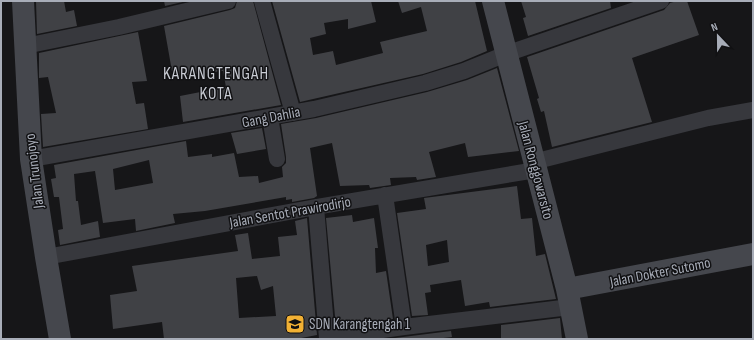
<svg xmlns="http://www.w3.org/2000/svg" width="754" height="340" font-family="'Sofia Sans Condensed',sans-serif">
<rect width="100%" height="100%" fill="#161618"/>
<!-- building -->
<path fill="#404145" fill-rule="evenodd" d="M36 1H64L66 12 74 10 77 26 37 34Z
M164 1H187L165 6Z
M237 1H253L281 105 183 122 180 96 226 87 223 71 173 77 164 26 230 10 235 8Z
M272 1H371L376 22 348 29V19L324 23 326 34 310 38 313 55 333 51 336 65 383 53 380 42 427 31 421 7 402 13 398 1H475L487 51 461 62 423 74 300 102Z
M521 1H610L611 8 528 36 523 18 526 17Z
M677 1H687L699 35 632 58 652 122 552 147 544 111 541 112 537 99 539 98 527 57 664 10 670 3Z
M138 32 147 81 132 82 136 104 144 103 148 129 43 147 41 114 56 113 48 77 39 78V53Z
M497 68 519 151 468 157 465 143 429 152 436 177 417 180 416 177 390 178 391 185 370 188 369 185 340 186 332 143 310 148 317 196 314 198 292 202V199L286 200V197L205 211 173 214 175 223 136 231 135 219 103 223 95 171 74 174 76 201H78L81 225 98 221 100 237 60 245 58 230 63 229 59 197H54L51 179 56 178 54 165 186 141 188 157 212 154V157L234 153 239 177 258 176 259 183 283 177 282 167 286 163V157L281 124 316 118 427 92 467 80ZM149 160 153 183 115 190 113 169Z
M262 128 266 149 237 154 231 133Z
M517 186 521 219 532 218 536 256 545 254 556 299 490 307 489 302 465 306 461 280 430 285 431 292 425 293 428 315 412 316 397 213 426 209 424 198ZM447 240 449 262 428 266 426 245Z
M352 215 353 222 374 218 378 248H375L376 273 386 271 393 319 336 327 326 218Z
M307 218 317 335 296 339H164L162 322 113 329 110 295 137 291 132 266 238 251 235 235 248 233 252 259 280 256 278 237 297 235 295 221ZM257 276 261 290 273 286 276 316 239 318 236 278Z
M560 318 562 339H501V325Z
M451 331 452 337 435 339H387Z"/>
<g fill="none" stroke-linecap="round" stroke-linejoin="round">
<!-- street -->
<path stroke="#37383d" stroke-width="16" d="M262 1 293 113
M25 46 119 27 228 1
M270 117 277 159
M31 159 314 109 425 83 464 71 506 54 661 1
M533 162 708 118 753 110
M385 195 404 327
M316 207 327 338 404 327 570 307
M46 257 316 207 536 170"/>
<!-- secondary -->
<path stroke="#45474d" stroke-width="22" d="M23 1 31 159 46 257 60 339
M493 1 567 289 577 339
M567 289 753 254"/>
</g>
<!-- icons -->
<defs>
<g id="school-square" transform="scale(1)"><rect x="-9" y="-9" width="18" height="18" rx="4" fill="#f2b134" stroke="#111113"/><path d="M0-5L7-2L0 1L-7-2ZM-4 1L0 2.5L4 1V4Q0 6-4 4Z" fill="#111"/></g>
</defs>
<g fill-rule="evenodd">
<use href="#school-square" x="295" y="324"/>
</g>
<g text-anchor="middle" stroke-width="3" stroke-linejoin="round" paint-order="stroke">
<!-- street labels -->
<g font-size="15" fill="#a8adb8" stroke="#111113">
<text transform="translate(271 117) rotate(-11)" y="5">Gang Dahlia</text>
<text transform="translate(536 170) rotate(75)" y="5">Jalan Ronggowarsito</text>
<text transform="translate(34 171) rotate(-97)" y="5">Jalan Trunojoyo</text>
<text transform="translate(290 212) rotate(-10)" y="5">Jalan Sentot Prawirodirjo</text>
<text transform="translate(660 272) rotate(-11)" y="5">Jalan Dokter Sutomo</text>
</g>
<!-- poi labels -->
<g font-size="15" fill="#a8adb8" stroke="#111113" text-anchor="start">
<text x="309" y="329">SDN Karangtengah 1</text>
</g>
<!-- quarter labels -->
<g font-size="17" letter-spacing="1" fill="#c9ccd4" stroke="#111113">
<text x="216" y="79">KARANGTENGAH<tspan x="216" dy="20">KOTA</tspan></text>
</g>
</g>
<!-- border -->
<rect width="754" height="340" fill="none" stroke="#a8adb8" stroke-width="4"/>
<!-- north arrow -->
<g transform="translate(718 36) rotate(338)" stroke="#111113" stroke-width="3" paint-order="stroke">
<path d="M0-3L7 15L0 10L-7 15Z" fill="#a8adb8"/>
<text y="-6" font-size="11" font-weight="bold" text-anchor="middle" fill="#a8adb8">N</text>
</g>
</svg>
